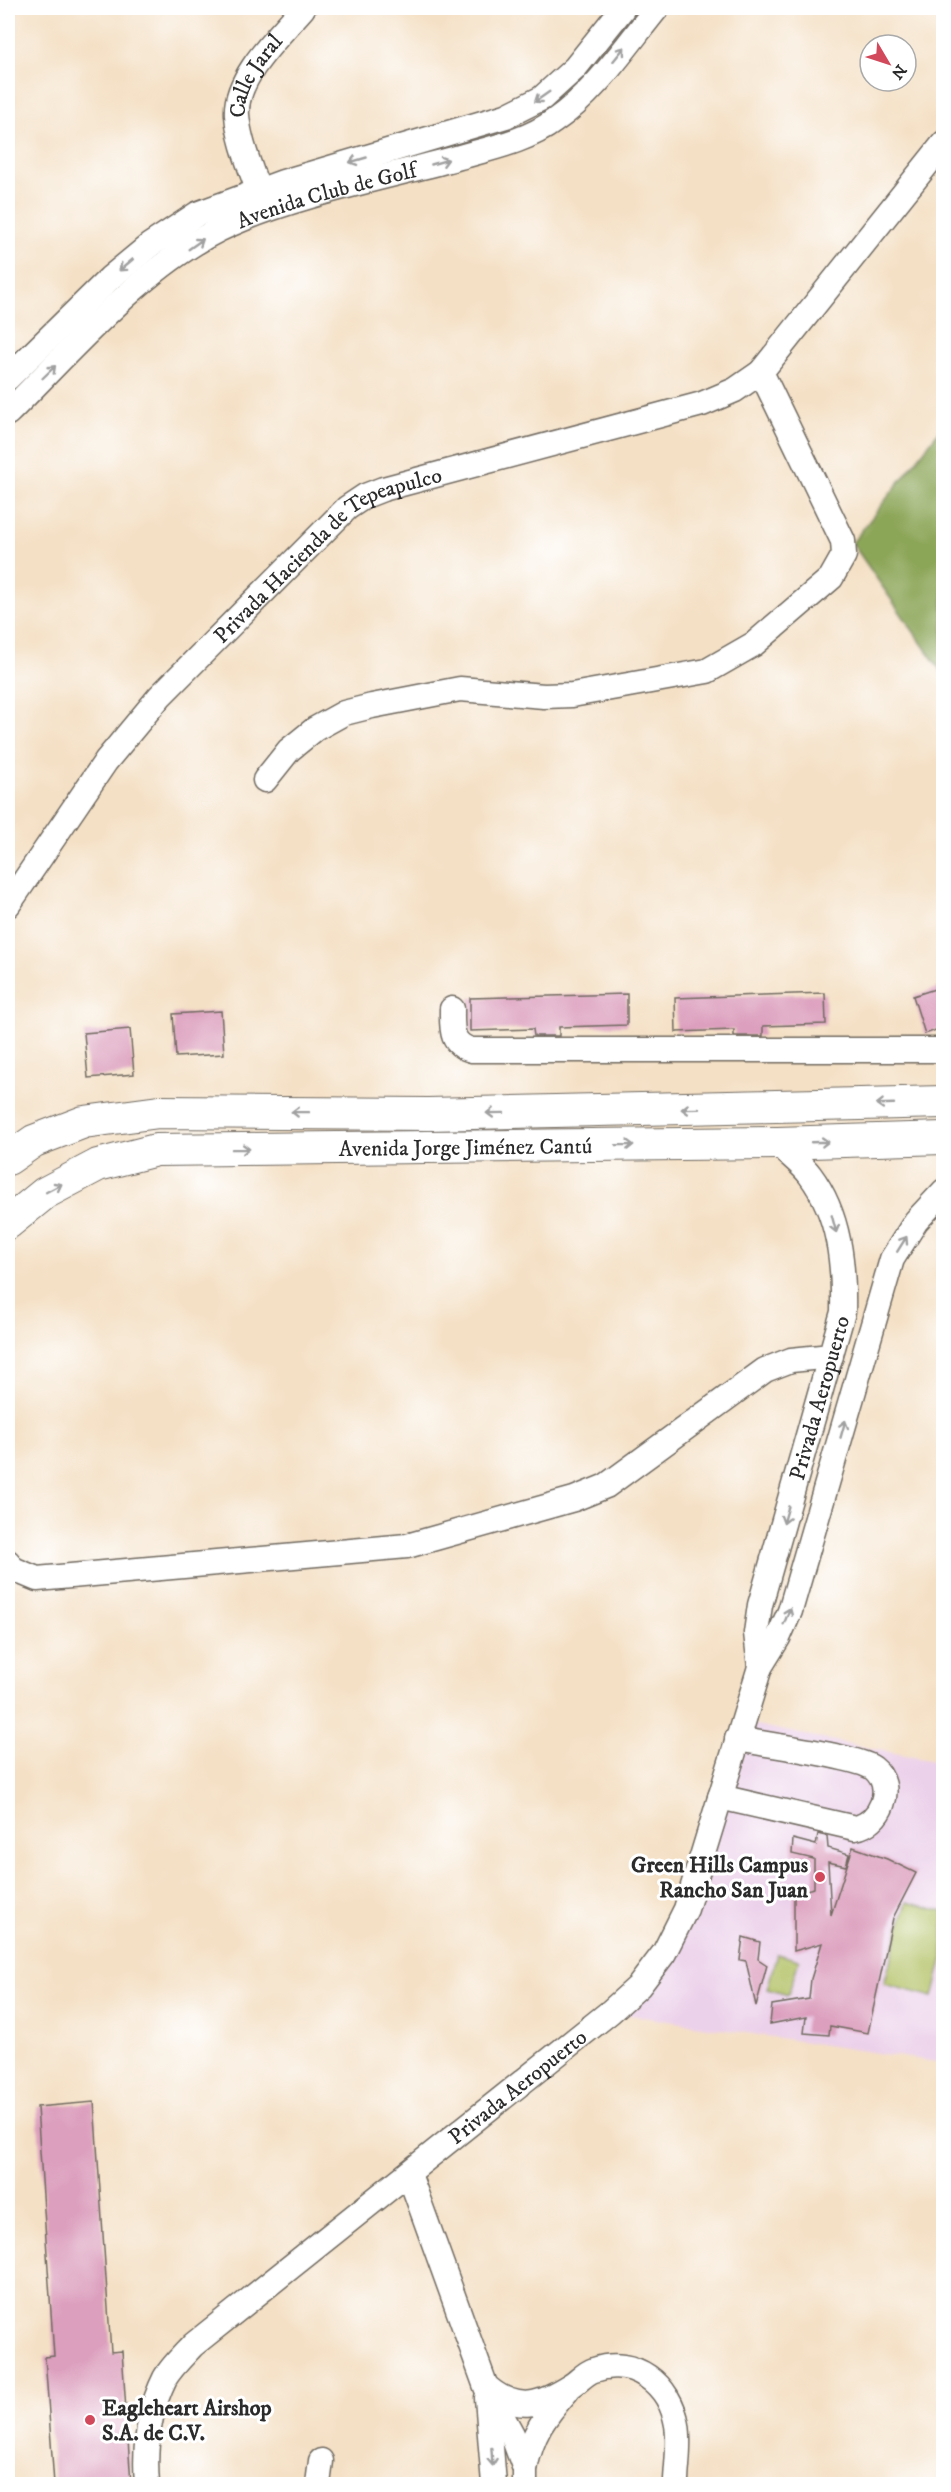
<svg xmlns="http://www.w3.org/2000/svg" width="951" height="2492" font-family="'IM FELL DW Pica',serif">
<rect width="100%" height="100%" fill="#fff"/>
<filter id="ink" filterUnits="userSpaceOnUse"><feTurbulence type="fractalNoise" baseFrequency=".0167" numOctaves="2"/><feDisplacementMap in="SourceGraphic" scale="12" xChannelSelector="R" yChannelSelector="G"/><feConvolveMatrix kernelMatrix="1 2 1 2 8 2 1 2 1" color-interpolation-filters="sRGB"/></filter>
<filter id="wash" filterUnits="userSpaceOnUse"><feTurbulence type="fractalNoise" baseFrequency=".008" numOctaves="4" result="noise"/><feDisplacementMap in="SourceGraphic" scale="24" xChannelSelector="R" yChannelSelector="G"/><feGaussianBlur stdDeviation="1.35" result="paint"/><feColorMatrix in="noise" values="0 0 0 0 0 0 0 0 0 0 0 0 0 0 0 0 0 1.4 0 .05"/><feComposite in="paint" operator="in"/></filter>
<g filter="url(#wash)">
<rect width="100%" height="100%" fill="#f4e0c5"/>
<!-- built -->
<path fill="#ecd1ea" d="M746 1723 943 1763V2063L610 2012 664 1953Z"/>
<!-- green -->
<path fill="#b1c062" stroke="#6e7646" stroke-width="1.5" d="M942 1791H944L943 1831 932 1828Z
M907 1902 943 1911V1957L933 1997 884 1984Z
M777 1954 799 1960 788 1995 767 1989Z"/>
<!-- forest -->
<path fill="#8ca658" stroke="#5c6842" stroke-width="1.5" d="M943 426V674L852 543Z"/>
<g id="blocks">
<!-- building -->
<path fill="#dc9fbd" d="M944 986V1027L925 1034 913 996Z
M825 993 826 1024 763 1026V1036H734V1030L676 1032 675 998Z
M627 994V1025L559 1027V1036H534L533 1029 470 1031V998Z
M221 1011 224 1054 176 1057 173 1014Z
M130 1029 134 1074 88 1078 84 1033Z
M818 1834 827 1836 828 1848 849 1854 846 1866 828 1862 831 1915 853 1847 887 1859 916 1873 893 1918 868 2033 830 2026 829 2035 804 2033 806 2017 770 2024 772 2005 809 1999 811 1979 822 1943 794 1951V1893L814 1888V1859L792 1854 793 1839 816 1845Z
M743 1937 760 1942 758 1959 767 1965 756 2006 746 1961 740 1960Z
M94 2102 111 2352 122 2351 131 2484H54L45 2357 54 2356 37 2107Z"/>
</g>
</g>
<g filter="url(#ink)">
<use href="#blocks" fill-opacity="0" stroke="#716a61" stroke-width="1.5"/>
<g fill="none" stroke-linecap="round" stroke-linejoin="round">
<!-- minor casing -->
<g stroke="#716a61" stroke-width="27">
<g id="minor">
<path id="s1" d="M258 190C250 166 239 141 237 115 234 77 280 35 303 8"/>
<path d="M8 378 110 278 150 245 197 214 283 182 506 116 542 98 575 68 623 8"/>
<path id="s2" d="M8 413C71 351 149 259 231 224 297 195 383 178 453 159 486 149 526 142 554 121 596 92 625 47 657 8"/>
<path d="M265 780 289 750 315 729 344 713 372 706 460 689 544 696 572 695 707 671 754 644 831 578 844 555 843 541 761 372"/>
<path id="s3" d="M8 905 106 761 160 696 347 508 365 496 383 489 702 404 735 390 761 372 944 143"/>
<path d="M452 1009C452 1028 450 1045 472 1050H944"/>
<path d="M8 1562 13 1569 37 1579 407 1546 574 1499 606 1486 765 1370 791 1360 831 1356"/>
<path id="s4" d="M760 1667 756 1633 760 1605 843 1312C844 1265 840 1215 810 1175 802 1164 788 1154 777 1143"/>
<path d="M720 1797 855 1828C880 1824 897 1787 873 1768 856 1756 763 1744 737 1739"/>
<path d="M409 2174 486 2387 512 2434 525 2469V2484"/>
<path d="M488 2388C518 2413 541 2405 571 2386 579 2381 585 2373 594 2370 634 2356 670 2384 677 2425 680 2443 677 2461 676 2480"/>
<path d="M487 2398 494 2484"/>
<path d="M525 2469C532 2434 544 2417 567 2391"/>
<path id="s5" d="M147 2484C144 2447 148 2412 165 2378 172 2366 184 2355 193 2345L610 2012 639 1986 664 1953 686 1909 760 1667 778 1638 790 1611 892 1259 916 1221 944 1191"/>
<path d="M318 2484 321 2461"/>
</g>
</g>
<!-- major casing -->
<g stroke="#716a61" stroke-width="34">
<g id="major">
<path d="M8 1159 34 1141 84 1122 159 1112 428 1114 944 1102"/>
<path id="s6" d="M8 1223 45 1193 98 1165 156 1150 777 1143 944 1138"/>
</g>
</g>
<!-- minor -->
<use href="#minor" stroke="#fff" stroke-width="24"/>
<!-- major -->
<use href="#major" stroke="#fff" stroke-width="32"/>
</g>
<!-- one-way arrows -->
<defs><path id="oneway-shaft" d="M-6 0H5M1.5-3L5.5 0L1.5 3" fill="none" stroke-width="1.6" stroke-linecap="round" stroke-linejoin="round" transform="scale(1.5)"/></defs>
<g stroke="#a0a0a0">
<use href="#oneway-shaft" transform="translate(619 54) rotate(-51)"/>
<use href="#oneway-shaft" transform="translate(542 97) rotate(145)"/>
<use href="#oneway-shaft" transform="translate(358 160) rotate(164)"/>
<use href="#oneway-shaft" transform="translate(440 162) rotate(-16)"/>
<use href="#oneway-shaft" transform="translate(196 244) rotate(-35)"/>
<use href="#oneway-shaft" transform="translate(126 265) rotate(140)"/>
<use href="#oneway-shaft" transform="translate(49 372) rotate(-44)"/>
<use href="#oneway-shaft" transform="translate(885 1104) rotate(178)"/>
<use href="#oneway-shaft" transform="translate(690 1109) rotate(179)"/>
<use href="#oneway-shaft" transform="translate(300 1112) rotate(-179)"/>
<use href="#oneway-shaft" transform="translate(495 1113) rotate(179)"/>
<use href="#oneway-shaft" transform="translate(820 1142) rotate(-2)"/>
<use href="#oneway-shaft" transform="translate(625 1145) rotate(-1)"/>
<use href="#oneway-shaft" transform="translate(241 1149) rotate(-1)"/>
<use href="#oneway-shaft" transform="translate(54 1188) rotate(-28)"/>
<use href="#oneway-shaft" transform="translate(834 1224) rotate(75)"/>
<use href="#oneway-shaft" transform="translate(902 1244) rotate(-58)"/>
<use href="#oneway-shaft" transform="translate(843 1429) rotate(-74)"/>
<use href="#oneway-shaft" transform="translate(786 1515) rotate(106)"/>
<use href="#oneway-shaft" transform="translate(787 1616) rotate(-68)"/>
<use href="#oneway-shaft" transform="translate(492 2457) rotate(86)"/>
</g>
</g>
<!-- markers -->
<g fill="#d1495b" stroke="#fff" stroke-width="2">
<circle cx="820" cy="1877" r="6"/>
<circle cx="90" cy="2420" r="6"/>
</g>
<g text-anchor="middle" stroke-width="6" stroke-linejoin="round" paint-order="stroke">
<!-- street labels -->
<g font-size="22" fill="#2b2b2b" stroke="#fff">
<text dy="8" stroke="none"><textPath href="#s1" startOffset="122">Calle Jaral</textPath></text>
<text dy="8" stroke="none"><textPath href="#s2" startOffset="394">Avenida Club de Golf</textPath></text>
<text dy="8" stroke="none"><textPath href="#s3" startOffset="482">Privada Hacienda de Tepeapulco</textPath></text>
<text dy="8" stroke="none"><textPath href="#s6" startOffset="477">Avenida Jorge Jiménez Cantú</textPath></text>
<text dy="8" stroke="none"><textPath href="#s4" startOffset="278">Privada Aeropuerto</textPath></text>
<text dy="8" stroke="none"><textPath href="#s5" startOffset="567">Privada Aeropuerto</textPath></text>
</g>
<!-- poi labels -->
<g font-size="22" font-weight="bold" fill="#2b2b2b" stroke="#fff" text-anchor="end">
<text x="808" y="1872">Green Hills Campus<tspan x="808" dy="25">Rancho San Juan</tspan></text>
<text x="102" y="2415" text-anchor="start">Eagleheart Airshop<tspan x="102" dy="25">S.A. de C.V.</tspan></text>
</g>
</g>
<!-- margin -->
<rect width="951" height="2492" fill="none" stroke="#fff" stroke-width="30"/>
<!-- north arrow -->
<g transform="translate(888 63) rotate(129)"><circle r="28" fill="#ffffff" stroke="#aaaaaa" stroke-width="1.5"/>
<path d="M0-4.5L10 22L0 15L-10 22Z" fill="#d1495b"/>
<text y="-9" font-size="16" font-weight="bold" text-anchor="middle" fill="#2b2b2b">N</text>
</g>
</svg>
